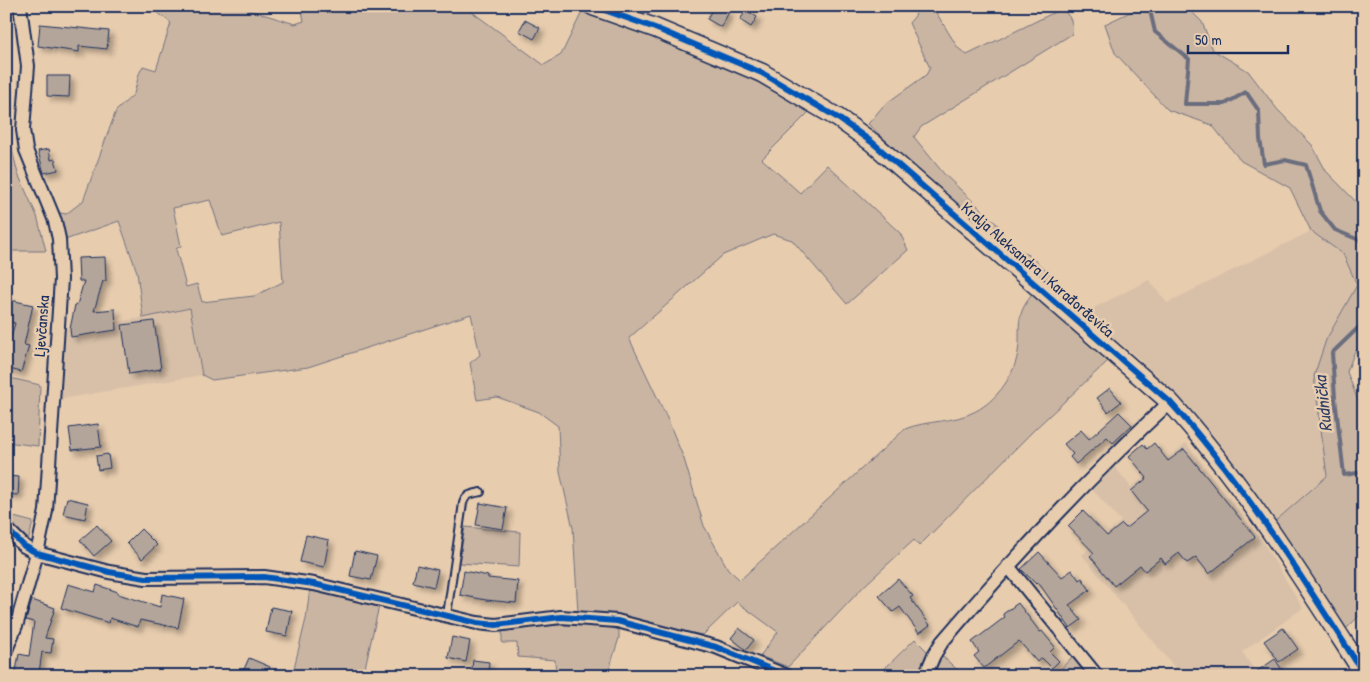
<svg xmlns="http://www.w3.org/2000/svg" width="1370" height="682" font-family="'Patrick Hand',sans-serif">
<defs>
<filter id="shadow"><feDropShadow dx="4.5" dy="4.5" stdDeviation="2.5" flood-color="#0004"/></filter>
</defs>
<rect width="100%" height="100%" fill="#e7ccae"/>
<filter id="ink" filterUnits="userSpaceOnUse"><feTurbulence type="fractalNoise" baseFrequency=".02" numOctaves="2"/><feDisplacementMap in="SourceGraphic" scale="10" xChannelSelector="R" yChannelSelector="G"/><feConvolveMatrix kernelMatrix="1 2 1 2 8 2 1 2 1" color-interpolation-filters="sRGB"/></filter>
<g filter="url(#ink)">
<!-- built -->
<path fill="#d8c0a8" d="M1311 231 1343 254 1357 286 1326 340 1314 376 1327 476 1272 524 1184 409 1141 361 1084 313 1149 280 1167 303Z
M190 308 202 375 55 400 59 329 143 318Z
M1186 443 1264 544 1303 608 1242 652 1259 676H1182L1082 555 1121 521 1091 488 1114 466 1131 487Z"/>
<!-- green -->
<path fill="#cab5a2" stroke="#727280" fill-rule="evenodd" d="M159 6H236L295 24 304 21 301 6H464L544 65 561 55 582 12 675 43 750 78 809 112 762 159 800 193 827 165 900 233 908 250 847 304 792 240 773 234 723 255 629 338 667 418 684 459 704 526 728 569 740 580 905 429C927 420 954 423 976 411 995 401 1012 379 1017 357 1023 332 1012 318 1032 295L1109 360 1036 428 919 546 914 540 864 586 788 667 760 656 778 632 737 602 703 635 578 612 573 528 560 472 558 426 539 412 497 397 477 400 470 363 480 355 471 314 308 367 212 380 202 375 190 308 143 318 137 272 119 221 62 241 55 212 66 214 83 201 116 111 134 94 139 74 143 66 156 70 171 23 157 12ZM210 200 222 236 279 222 283 282 254 296 202 302 197 284 186 287 176 249 181 246 173 208Z
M918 6H932L958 48 967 55 1061 9C1070 15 1074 23 1072 34L921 127 914 137 944 174 1001 228 1004 238 999 245 868 124 884 105 926 75 930 68 909 23 915 16Z
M1143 6H1186L1202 22 1213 50 1248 71 1277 109 1312 145 1326 171 1364 210V341L1354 353 1347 372 1364 416V611L1346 629 1272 524 1327 476 1314 376 1326 340 1357 285 1343 254 1311 231 1290 188 1241 161 1212 125 1168 110 1115 53 1105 24Z
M7 129 18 174 37 216 46 251H6Z
M1013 246 1030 256 1065 288 1066 292 1064 298 1008 251Z
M6 377 40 385 38 446 6 442Z
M6 515 33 522 28 542 6 521Z
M465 527 520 532 519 567 459 563Z
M310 588 379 606 363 676H292L306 619Z
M542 625H601L619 630V638L607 676H556L555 660 518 657 517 643H502V631Z
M915 639 929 653 921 676H877Z
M940 654 964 676H931Z
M1074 655 1090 676H1054Z"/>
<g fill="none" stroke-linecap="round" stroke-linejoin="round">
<!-- stream -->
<path stroke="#6b6d7e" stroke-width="4" d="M1149 6 1155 32 1189 59 1185 104H1225L1246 92 1259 111 1260 139 1264 164 1285 160 1306 165 1320 211 1335 230 1364 242
M1364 325 1360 326 1332 353 1335 398 1344 475 1364 472"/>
</g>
<!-- building -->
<path fill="#b4a59a" stroke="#1b2f5e" filter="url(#shadow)" d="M714 6H718L729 12 721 27 707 19Z
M746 10 757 17 751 27 740 20Z
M525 20 540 28 534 39 519 31Z
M40 24 109 31 107 49 79 46V52L38 46Z
M47 76H70L69 97 47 96Z
M49 149 51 160 55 159 58 170 44 173 38 151Z
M105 257 106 281H103L94 311 115 309 116 330 71 337 70 329 75 305H77L84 281H79L78 258Z
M6 299 33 305 24 345 29 346 21 372 6 368V355L15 323 6 321Z
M154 321 161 369 129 374 122 325Z
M1110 388 1121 402 1108 412 1097 398Z
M1119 412 1132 425 1113 443 1107 437 1076 464 1070 457 1073 454 1064 444 1081 430 1089 439Z
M98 424 101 447 72 450 69 428Z
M1154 443 1168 461 1184 449 1255 537 1209 574 1196 557 1187 563 1179 553 1165 564 1161 558 1145 571 1140 565 1114 586 1090 556 1094 553 1068 526 1083 511 1107 536 1122 524 1126 528 1147 511 1131 491 1147 478 1129 456 1143 444 1147 449Z
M108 454 110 468 98 470 96 456Z
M6 476 19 477 18 495 6 494Z
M67 498 88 503 85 519 63 514Z
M480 503 507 508 503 529 476 525Z
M97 525 111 541 94 556 80 540Z
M141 529 157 545 142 559 127 543Z
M306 535 329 540 324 567 300 562Z
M355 551 377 556 371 580 350 576Z
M1039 552 1062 577 1072 570 1079 580 1082 578 1090 590 1069 605 1081 620 1070 628 1038 582 1036 584 1021 569Z
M417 565 438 570 434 587 413 582Z
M464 571 488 576V578L518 581 516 603 486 600 460 595Z
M898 579 913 596 910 598 930 625 919 633 900 607 893 612 879 596Z
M68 584 95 592 97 585 118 592V594L160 607 162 594 184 599 178 628 140 620 138 627 110 618 109 623 61 608Z
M32 600 55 608 45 638 53 639 51 653 42 652 39 673 31 672V676H15L19 654 29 656 34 622 26 620Z
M1018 603 1040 632 1042 631 1055 647 1050 652 1059 661 1052 668 1042 658 1037 662 1019 641 984 668 974 656 979 652 972 642 1005 617 1003 614Z
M271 607 292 611 287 636 266 632Z
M739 628 754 640 746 650 731 638Z
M1283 628 1298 649 1279 662 1264 641Z
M452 637 470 641 466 662 448 658Z
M249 658 270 667 266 676H241Z
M1275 659 1286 676H1250Z
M473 660 489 662 488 676H471Z"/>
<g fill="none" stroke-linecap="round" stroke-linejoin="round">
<!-- lane casing -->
<g stroke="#1b2f5e" stroke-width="10">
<path id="lane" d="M447 615 463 503C466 494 472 494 481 492"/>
</g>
<!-- street casing -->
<g stroke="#1b2f5e" stroke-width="16">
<path id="street" d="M6 528 24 546 37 553 109 572 146 578 264 577 314 584 477 623 496 625 561 617 617 621 716 647 787 676
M1008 566 1097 676
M6 650 17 623 37 553 46 511 61 279 59 239 55 221 26 150 23 130 28 66 20 6
M925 676 934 655 942 642C1014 558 1089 477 1170 402"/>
</g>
<!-- secondary casing -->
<g stroke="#1b2f5e" stroke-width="21">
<path id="secondary" d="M593 6 655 28 762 73 838 118 873 143 1170 402C1245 485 1304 581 1364 674"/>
</g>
<!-- lane -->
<use href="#lane" stroke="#e7ccae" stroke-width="6"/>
<!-- street -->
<use href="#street" stroke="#e7ccae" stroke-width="12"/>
<!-- secondary -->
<use href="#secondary" stroke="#e7ccae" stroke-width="18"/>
<!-- cycleway casing -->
<g stroke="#e7ccae" stroke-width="9">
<path id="cycleway" d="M593 6 655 28 762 73 838 118 873 143 1170 402C1245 485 1304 581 1364 674
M6 528 24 546 37 553 109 572 146 578 264 577 314 584 477 623 496 625 561 617 617 621 716 647 787 676"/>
</g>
<!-- cycleway -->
<use href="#cycleway" stroke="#0057b8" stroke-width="6"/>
</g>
</g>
<g text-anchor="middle" stroke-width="5" stroke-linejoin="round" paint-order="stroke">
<!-- street labels -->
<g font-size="16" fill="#1b2f5e" stroke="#e7ccae">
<text transform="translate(1038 269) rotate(41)" y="6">Kralja Aleksandra I Karađorđevića</text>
<text transform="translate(41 326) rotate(-86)" y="6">Ljevčanska</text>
</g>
<!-- water labels -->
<g font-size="18" font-style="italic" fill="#2f3e66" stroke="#e7ccae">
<text transform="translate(1323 404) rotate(-96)" y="6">Rudnička</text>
</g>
</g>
<!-- margin -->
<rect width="1370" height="682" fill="none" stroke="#e7ccae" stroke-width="25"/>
<rect x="12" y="12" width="1345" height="657" fill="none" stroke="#1b2f5e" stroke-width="2" filter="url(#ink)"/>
<!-- scale -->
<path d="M1188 45v8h100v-8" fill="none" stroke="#1b2f5e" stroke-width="2.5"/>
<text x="1195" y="45" font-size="15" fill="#1b2f5e" stroke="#e7ccae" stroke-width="4" paint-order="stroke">50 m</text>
</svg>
